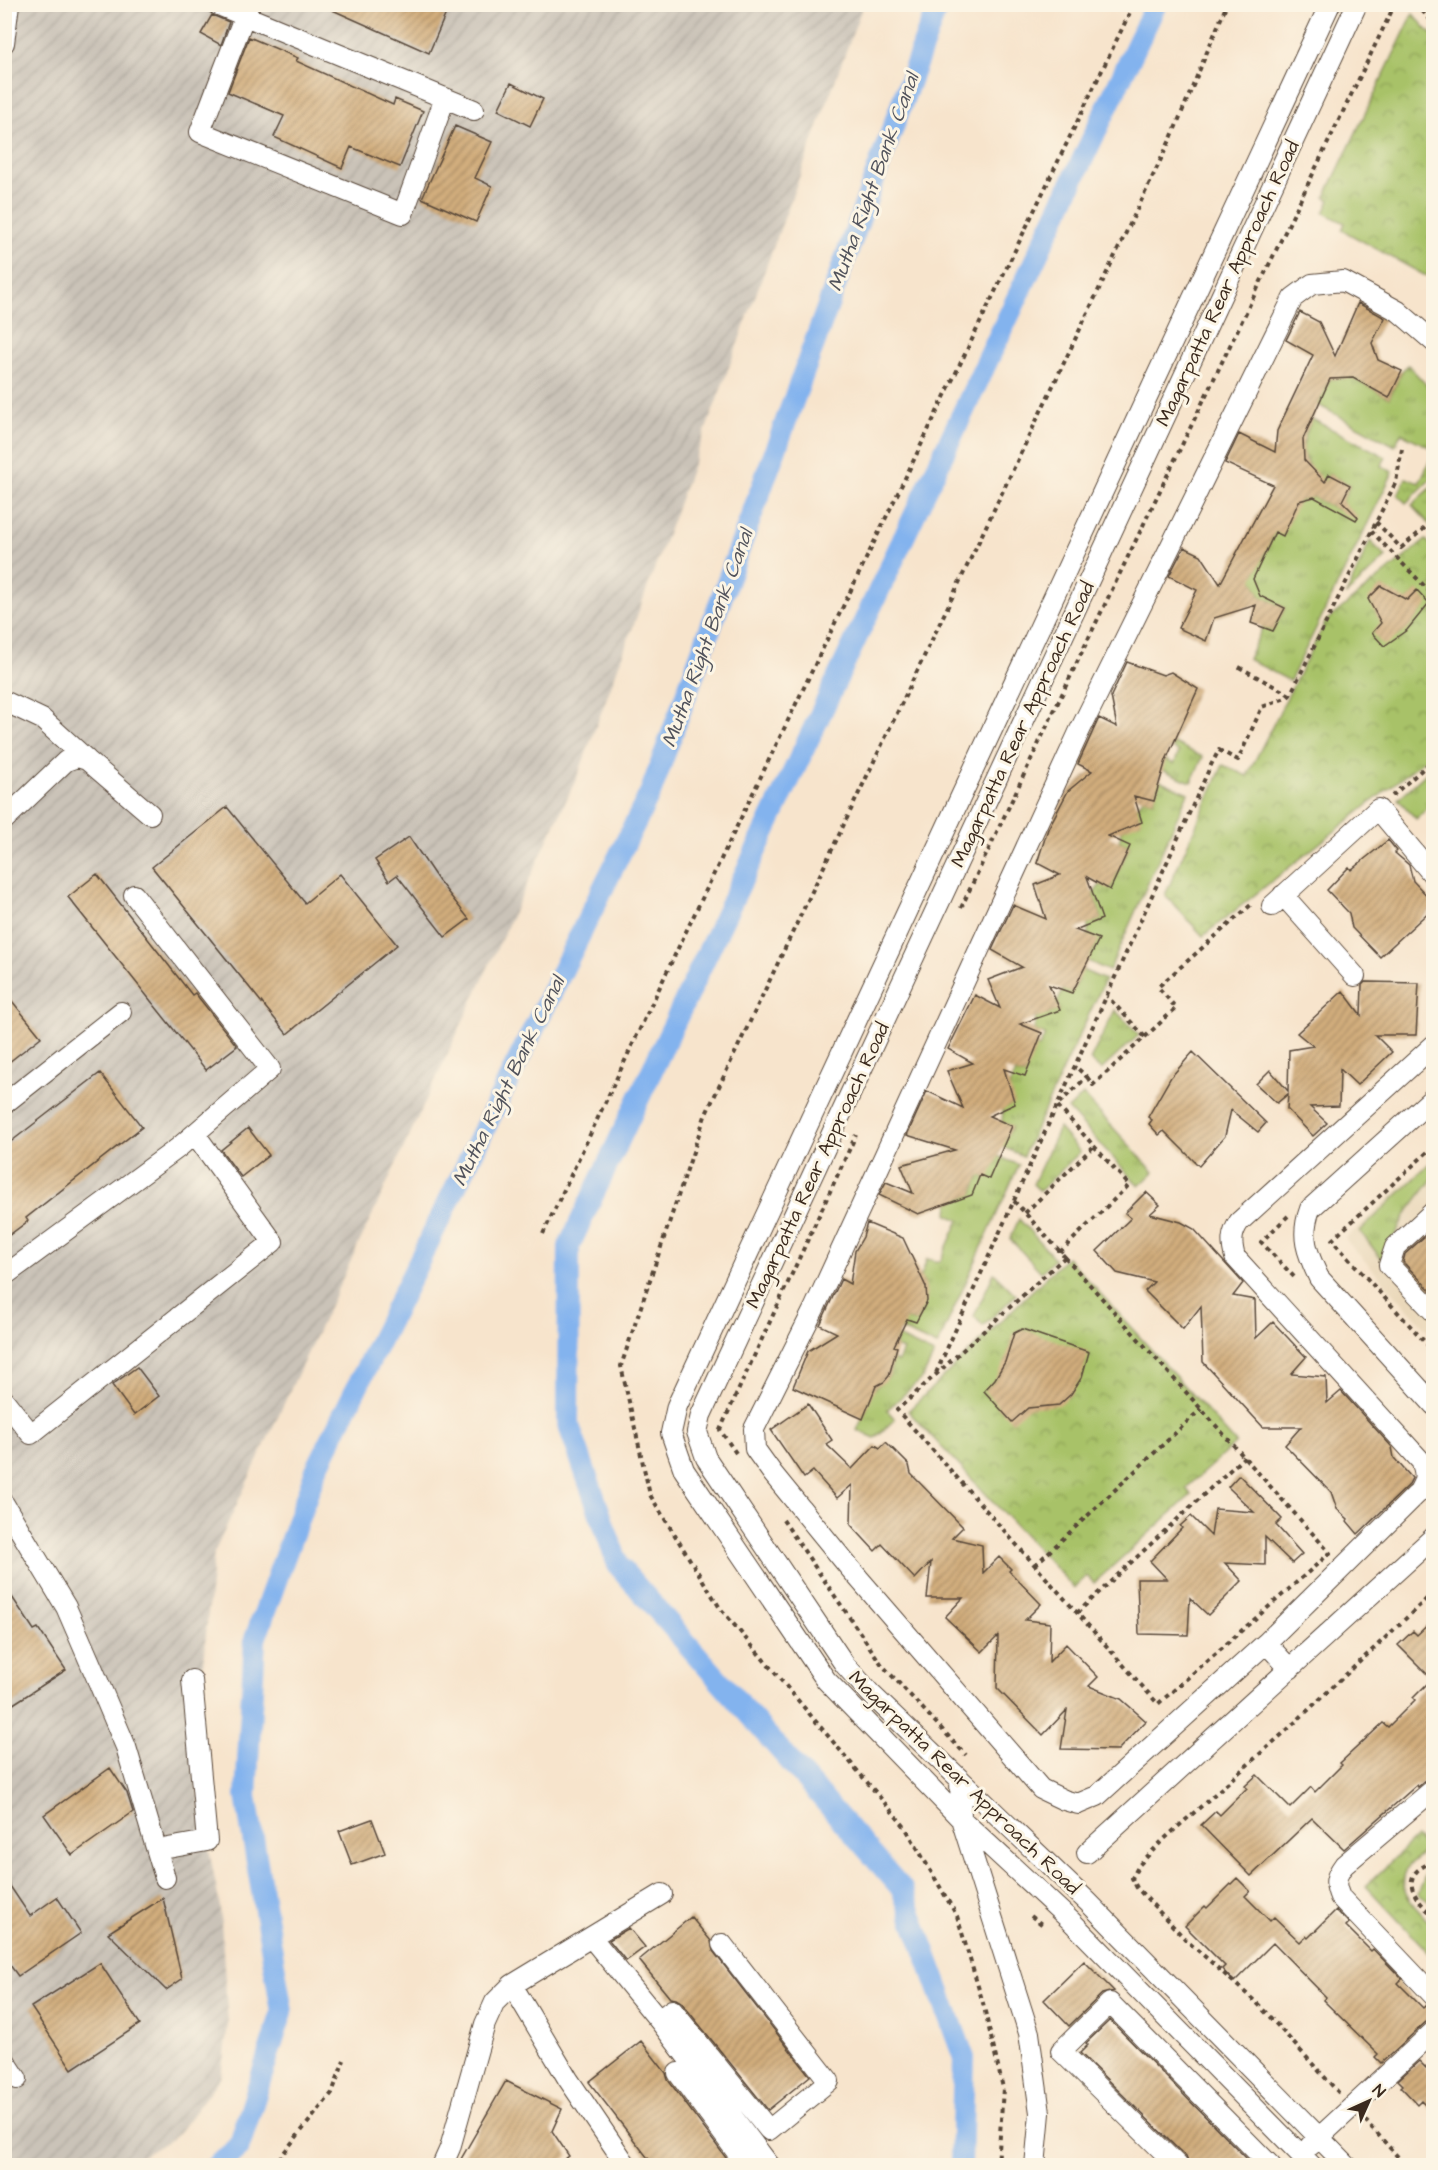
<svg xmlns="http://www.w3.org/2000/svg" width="1438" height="2170" font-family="'Architects Daughter',sans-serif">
<defs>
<pattern id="industrial-furrows" width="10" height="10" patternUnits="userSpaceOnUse" patternTransform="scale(1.5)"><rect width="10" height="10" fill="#cac3b8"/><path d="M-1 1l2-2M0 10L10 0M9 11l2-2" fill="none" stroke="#aea89e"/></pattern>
<pattern id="grass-tufts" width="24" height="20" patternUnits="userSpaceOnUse" patternTransform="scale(1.5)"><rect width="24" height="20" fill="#a8c267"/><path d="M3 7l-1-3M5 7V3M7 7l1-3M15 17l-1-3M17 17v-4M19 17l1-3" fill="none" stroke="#8a9e54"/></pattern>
<pattern id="park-crowns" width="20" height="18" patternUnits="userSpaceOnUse" patternTransform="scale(1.5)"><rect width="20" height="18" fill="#a8c267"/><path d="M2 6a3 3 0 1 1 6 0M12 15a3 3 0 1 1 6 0" fill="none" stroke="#8a9e54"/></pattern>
<pattern id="building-hatch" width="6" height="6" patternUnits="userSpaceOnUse" patternTransform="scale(1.5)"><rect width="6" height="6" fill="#d1ad7d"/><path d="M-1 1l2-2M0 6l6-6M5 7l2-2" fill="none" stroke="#ab8d66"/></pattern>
</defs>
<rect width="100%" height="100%" fill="#fcf5e5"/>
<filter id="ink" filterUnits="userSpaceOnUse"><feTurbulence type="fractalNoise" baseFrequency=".0167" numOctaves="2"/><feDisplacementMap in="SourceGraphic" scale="12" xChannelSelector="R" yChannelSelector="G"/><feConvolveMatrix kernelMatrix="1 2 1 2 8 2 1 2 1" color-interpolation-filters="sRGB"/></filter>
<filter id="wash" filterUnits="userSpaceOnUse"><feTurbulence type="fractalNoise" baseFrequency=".008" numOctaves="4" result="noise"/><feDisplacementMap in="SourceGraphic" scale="24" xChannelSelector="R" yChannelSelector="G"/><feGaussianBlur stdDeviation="1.35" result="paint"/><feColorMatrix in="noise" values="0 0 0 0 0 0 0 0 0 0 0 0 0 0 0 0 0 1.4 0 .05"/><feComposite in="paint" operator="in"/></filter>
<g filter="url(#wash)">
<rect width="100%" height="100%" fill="#f7e4cc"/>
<!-- built -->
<path fill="#ead8ba" d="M1433 1158V1336L1345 1239Z"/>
<!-- industrial -->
<path fill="url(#industrial-furrows)" d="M5 5H863L578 775 214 1553 193 1765 220 1907 228 2024 221 2076 176 2136 128 2165 5 2166Z"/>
<!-- grass -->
<path fill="url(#grass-tufts)" stroke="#727642" stroke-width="1.5" d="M1408 365 1433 392V449L1401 433 1395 446 1318 405 1330 379 1353 378 1389 398 1402 371Z
M1312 419 1386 457 1381 466 1393 472 1290 681 1248 659 1263 627 1273 631 1285 608 1260 596 1248 568 1258 567 1275 532 1285 504 1314 497 1338 510 1350 485 1329 474 1324 485C1301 457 1297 454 1312 419Z
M1433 454V477L1406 503 1398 495 1406 478 1419 483Z
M1433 486V528L1412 505Z
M1370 541 1386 557 1346 595Z
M1174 743 1203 757 1191 782 1158 768 1162 758 1174 764 1179 752 1172 748Z
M1433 767V803L1416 819 1398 799Z
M1154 778 1188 793 1109 971 1079 957 1083 948 1093 951 1098 940 1088 935V924L1102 919 1093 894 1101 884 1110 889 1130 846 1119 841 1122 830 1143 798 1154 801 1157 789Z
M1075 967 1105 980 1023 1156 985 1139 1006 1138 1012 1127 1002 1122C1003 1104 1006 1088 1016 1073L1025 1076 1030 1044 1039 1048 1045 1035 1034 1030 1036 1018 1060 1010 1057 1003 1063 990 1072 992 1079 980Z
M1115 1010 1139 1035 1101 1070 1090 1060Z
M1083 1095 1154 1172 1139 1186 1068 1109Z
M1059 1128 1080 1152 1040 1191 1033 1184Z
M981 1149 1019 1165 937 1346 902 1330 906 1319 916 1322C924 1306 929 1294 921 1276L927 1259 940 1262 959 1220 948 1215 949 1203 972 1195 980 1175 989 1178Z
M1433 1161V1178L1406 1214 1382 1260 1360 1231Z
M1019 1219 1055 1259 1041 1272 1010 1239Z
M994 1273 1016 1295 983 1326 974 1316Z
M898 1337 934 1354 923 1377 887 1410 895 1419 875 1438 857 1430 868 1406 870 1392 889 1376 893 1360 898 1362 903 1350 895 1347Z"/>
<!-- park -->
<path fill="url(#park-crowns)" stroke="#727642" stroke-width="1.5" d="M1413 14 1433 36V277L1424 275 1342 230 1345 223 1324 213 1330 200 1325 197Z
M1426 540 1434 548 1433 753 1203 936 1165 895 1223 765 1247 776 1326 621Z
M1067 1257 1236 1443 1186 1488 1191 1495 1094 1583 1087 1576 1074 1588 908 1411Z
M1416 1837 1428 1848C1421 1855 1412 1860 1407 1869 1394 1892 1420 1911 1433 1926V1957L1366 1886Z
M1433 1867H1434L1433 1904 1418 1894 1428 1868Z"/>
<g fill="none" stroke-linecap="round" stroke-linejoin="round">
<!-- canal -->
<path stroke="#83b3ee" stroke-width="22" d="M216 2166 239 2147 282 2012 246 1796 255 1639 316 1470 651 791 938 4
M961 2166 964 2058 902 1889 618 1565 568 1423 569 1246 1156 4"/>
</g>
<g id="blocks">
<!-- building -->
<path fill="url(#building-hatch)" d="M319 4H450L429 53Z
M212 15 229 22 221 45 201 34Z
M249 37 298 58 296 61 393 105 395 99 423 111 400 167 351 147 342 168 274 137 284 116 228 92Z
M511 83 543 99 530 126 498 110Z
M455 126 492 142 475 178 492 186 476 222 422 198Z
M1358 303 1385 318 1372 343 1378 360 1402 371 1389 398 1353 378 1330 379 1303 439 1304 460 1325 482 1329 474 1350 485 1342 501 1358 517 1356 520 1314 497 1299 501 1283 536 1275 532 1253 579 1260 596 1285 608 1273 631 1251 623 1256 605 1214 618 1206 641 1178 628 1197 590 1169 576 1184 547 1201 555 1220 584 1273 485 1225 463 1239 434 1275 452 1277 431 1313 355 1286 340 1300 312 1319 322 1335 356Z
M1381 586 1407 600 1417 590 1429 603 1407 630 1384 646 1372 633 1381 623 1368 599Z
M1127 662 1163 675 1171 672 1198 689 1166 760 1154 801 1134 796 1142 822 1108 836 1130 846 1110 890 1087 877 1102 919 1075 930 1099 939 1072 993 1049 985 1060 1010 1020 1024 1042 1033 1025 1076 1004 1069 1015 1104 989 1116 1012 1126 989 1179 980 1175 972 1195 918 1214 879 1195 886 1182 913 1193 901 1165 955 1150 907 1135 927 1091 963 1108 947 1071 973 1063 948 1049 975 995 1000 1008 988 980 1022 967 992 950 1013 905 1046 919 1035 885 1060 875 1037 863 1048 829 1068 791 1092 771 1078 764 1099 718 1117 727 1111 696Z
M227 807 305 903 340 874 397 945 287 1034 152 867Z
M409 837 438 880 469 919 445 937 397 875 389 881 375 860Z
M1388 840 1397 851 1395 853 1409 865 1413 881 1434 903V907L1380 957 1352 928 1349 913 1327 890 1349 867 1351 870Z
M97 874 192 995 195 993 237 1046 206 1070 68 897Z
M1365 982 1419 983 1416 1035H1375L1392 1052 1357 1085 1340 1069 1339 1106 1310 1107 1327 1123 1313 1136 1287 1109 1288 1094 1277 1103 1256 1084 1270 1070 1288 1091 1289 1050 1313 1046 1297 1033 1343 991 1361 1015 1362 985Z
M4 991 41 1037 4 1066Z
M1193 1052 1266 1123 1258 1132 1231 1110 1225 1136 1199 1166 1164 1131 1159 1135 1149 1124 1152 1120 1148 1117 1171 1077Z
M100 1073 142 1127 26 1218 28 1221 4 1239V1147Z
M248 1128 269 1155 241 1177 221 1150Z
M1146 1192 1160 1205 1150 1214 1181 1222 1194 1229 1243 1283 1233 1296 1255 1300 1256 1338 1273 1322 1306 1357 1291 1374 1326 1377 1327 1403 1341 1391 1392 1447 1394 1458 1412 1478 1408 1486 1358 1534 1347 1521 1348 1519 1337 1509 1331 1492 1285 1445 1301 1427H1263L1203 1362 1201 1306 1183 1329 1145 1291 1154 1282 1117 1273 1097 1251 1131 1218 1125 1213Z
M867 1223 903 1238 926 1287 927 1301 916 1322 907 1319 894 1346 897 1347 889 1376 884 1382 876 1386 863 1419 793 1387 808 1351 837 1333 820 1325 841 1279 850 1284 855 1251 863 1237Z
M1434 1228V1294L1403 1262 1405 1254Z
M1022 1329 1089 1352 1082 1377 1071 1394 1059 1405 1028 1408 1012 1422 984 1391 995 1379 1005 1362 1014 1333Z
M137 1367 159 1396 134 1415 112 1385Z
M808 1404 832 1440 826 1444 852 1469 875 1445 880 1448 886 1442 909 1465 911 1474 963 1527 952 1538 982 1545 983 1573 999 1557 1011 1569 1009 1571 1041 1604 1025 1620 1050 1623 1049 1662 1066 1644 1098 1677 1089 1686 1121 1699 1146 1721 1118 1750 1061 1749 1067 1710 1043 1735 997 1688 998 1636 982 1652 945 1617 963 1598H927L931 1562 915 1579 882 1544 875 1551 851 1525 852 1485 837 1498 813 1471 804 1478 771 1430Z
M1239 1475 1282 1519 1276 1525 1302 1554 1292 1563 1265 1537V1565L1225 1563 1242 1581 1208 1615 1190 1598 1188 1635 1139 1634 1137 1579H1167L1150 1561 1182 1528 1180 1526 1191 1516 1211 1536 1215 1509 1254 1512 1228 1487Z
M4 1585 34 1630 38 1628 66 1670 4 1710Z
M1434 1619V1773L1418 1787 1417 1785 1344 1849 1312 1818 1251 1876 1201 1825 1216 1811 1220 1815 1247 1788 1245 1786 1257 1775 1290 1808 1311 1787 1315 1792 1342 1765 1340 1763 1383 1723 1388 1727 1415 1700 1413 1698 1432 1679 1398 1645 1413 1631 1417 1635Z
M110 1768 127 1793 133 1812 72 1855 44 1815Z
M372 1819 385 1853 352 1865 339 1831Z
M4 1877 30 1916 57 1897 81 1933 18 1976 4 1957Z
M1237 1878 1250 1891 1245 1896 1270 1921 1274 1917 1300 1942 1306 1936 1308 1938 1336 1910 1349 1923 1346 1926 1371 1951 1373 1949 1402 1979 1398 1983 1423 2008 1426 2005 1434 2008V2019L1426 2022 1381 2063 1375 2057 1378 2054 1323 2000 1326 1997 1273 1943 1234 1982 1222 1969 1225 1966 1185 1926 1205 1906 1207 1908Z
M163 1898 182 1979 166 1990 108 1933Z
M691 1917 711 1941 713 1951 810 2076 768 2110 681 2002 676 1999 670 1998 639 1960Z
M629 1928 645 1947 626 1961 609 1940Z
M1084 1961 1114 1991 1102 1994 1069 2026 1044 2000Z
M100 1963 140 2024 72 2069 31 2007Z
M1110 2020 1254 2166H1190L1186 2157 1080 2053 1088 2045 1086 2043Z
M641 2041 666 2073 668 2080 732 2166H654L589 2082Z
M1419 2061 1434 2076V2113L1421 2100 1417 2104 1401 2087 1403 2085 1398 2080Z
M506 2081 562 2109 552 2131 569 2156 555 2166H457Z"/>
</g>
</g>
<g filter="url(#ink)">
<use href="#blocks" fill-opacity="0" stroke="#574638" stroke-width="1.5"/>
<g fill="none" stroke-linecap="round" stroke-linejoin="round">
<!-- minor casing -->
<g stroke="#574638" stroke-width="22">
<path id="minor" d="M216 4 474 110
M249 4 200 132 403 214 445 98
M4 43 9 4
M1434 342 1398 311 1343 281 1312 284 1293 298 1080 730 814 1309 754 1429 755 1449 773 1474 848 1566 1041 1789 1064 1800 1078 1804 1097 1796 1266 1643 1418 1493C1425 1481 1427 1475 1421 1461L1235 1257C1231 1243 1231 1234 1239 1222L1434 1045
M4 701 42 719 87 760
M4 820 66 761 77 757 87 760 150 814
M1283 895 1355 976
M1272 906 1378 809 1434 876
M1434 1097 1310 1209C1300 1236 1307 1253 1319 1278L1434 1405
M4 1104 121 1012
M1434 1211 1395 1247 1389 1265 1434 1312
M4 1276 178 1148 270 1069 134 895
M4 1400 31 1434 273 1242 195 1134
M4 1504 66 1607 92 1667 126 1747 165 1878
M1266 1643 1290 1669
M960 1779 961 1819 1029 2033 1040 2113 1035 2166
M1434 1789 1344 1865C1335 1877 1334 1883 1340 1897L1434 1996
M157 1850 207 1841 192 1680
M1087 1853 1434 1537
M591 1937 662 2024 770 2166
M512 1985 568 2079 627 2166
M659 2020 672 2010 769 2130 829 2081 722 1944
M4 2059 17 2079
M678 2073 747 2166
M1310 2146 1434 2031
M442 2166 450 2148 485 2024 495 2002 512 1985 662 1894
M1178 2166 1061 2051 1110 2003 1271 2166
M1312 2166 1070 1920 961 1819 826 1680 684 1470 671 1433 677 1406 1330 4
M1347 2166 1088 1902 871 1694 845 1665 706 1458 697 1432 701 1415 1357 4"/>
</g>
<!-- path -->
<path stroke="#574638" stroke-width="4" stroke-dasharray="4.5 4.5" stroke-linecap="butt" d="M1416 4 1434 24
M1376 522 1401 548 1427 526 1434 533
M1371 531 1434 596
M1239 667 1290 695
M1392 796 1434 759
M961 908 1080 656 1395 4
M1145 1037 1176 1008 1158 987 1253 903
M1087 1077 1093 1085 1145 1037 1107 996
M1434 1146 1332 1240 1434 1352
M1014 1201 1065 1257
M1025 1213 1093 1147
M1288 1216 1261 1242 1296 1279
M543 1234 681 942 1134 4
M1060 1252 1129 1185 1057 1105 1087 1077 1075 1066
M1065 1257 1330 1553 1158 1704 897 1410Z
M936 1373 1211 765 1219 750 1238 760 1262 707 1288 697 1290 695 1396 482 1402 449
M736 1453 720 1430 856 1135
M1427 1515 1434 1509
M783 1520 882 1665 966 1755
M1035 1565 1201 1409
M1077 1613 1244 1457
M1434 1861C1428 1864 1421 1867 1417 1871 1402 1886 1422 1906 1434 1916
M1031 1916 1044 1926
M1339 2093 1258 2004 1185 1939 1137 1888 1132 1878 1139 1865 1162 1841 1288 1729 1434 1592
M1365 2120 1406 2166
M273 2166 332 2093 344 2060
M998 2166 1003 2088 983 2003 957 1916 905 1827 720 1608 650 1495 621 1366 705 1116 1172 136 1227 4"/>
<!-- minor -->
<use href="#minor" stroke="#fff" stroke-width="20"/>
</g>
</g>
<g text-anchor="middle" stroke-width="6" stroke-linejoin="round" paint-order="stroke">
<!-- street labels -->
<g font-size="20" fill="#3b2a1e" stroke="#fcf5e5">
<text transform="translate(1227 283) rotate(-65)" y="7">Magarpatta Rear Approach Road</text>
<text transform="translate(1022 724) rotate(-65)" y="7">Magarpatta Rear Approach Road</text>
<text transform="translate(817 1165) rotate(-65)" y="7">Magarpatta Rear Approach Road</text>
<text transform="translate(965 1782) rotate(44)" y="7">Magarpatta Rear Approach Road</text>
</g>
<!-- water labels -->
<g font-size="21" font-style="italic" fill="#51535c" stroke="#fcf5e5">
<text transform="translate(873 182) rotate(-70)" y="7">Mutha Right Bank Canal</text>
<text transform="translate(707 638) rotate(-70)" y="7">Mutha Right Bank Canal</text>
<text transform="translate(508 1081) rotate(-64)" y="7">Mutha Right Bank Canal</text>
</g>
</g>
<!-- margin -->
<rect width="1438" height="2170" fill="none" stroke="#fcf5e5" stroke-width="24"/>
<!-- north arrow -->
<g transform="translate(1369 2101) rotate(45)" stroke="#fcf5e5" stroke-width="4.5" paint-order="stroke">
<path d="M0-4.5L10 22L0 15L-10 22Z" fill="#3b2a1e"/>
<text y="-9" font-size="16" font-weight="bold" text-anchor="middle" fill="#3b2a1e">N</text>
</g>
</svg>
